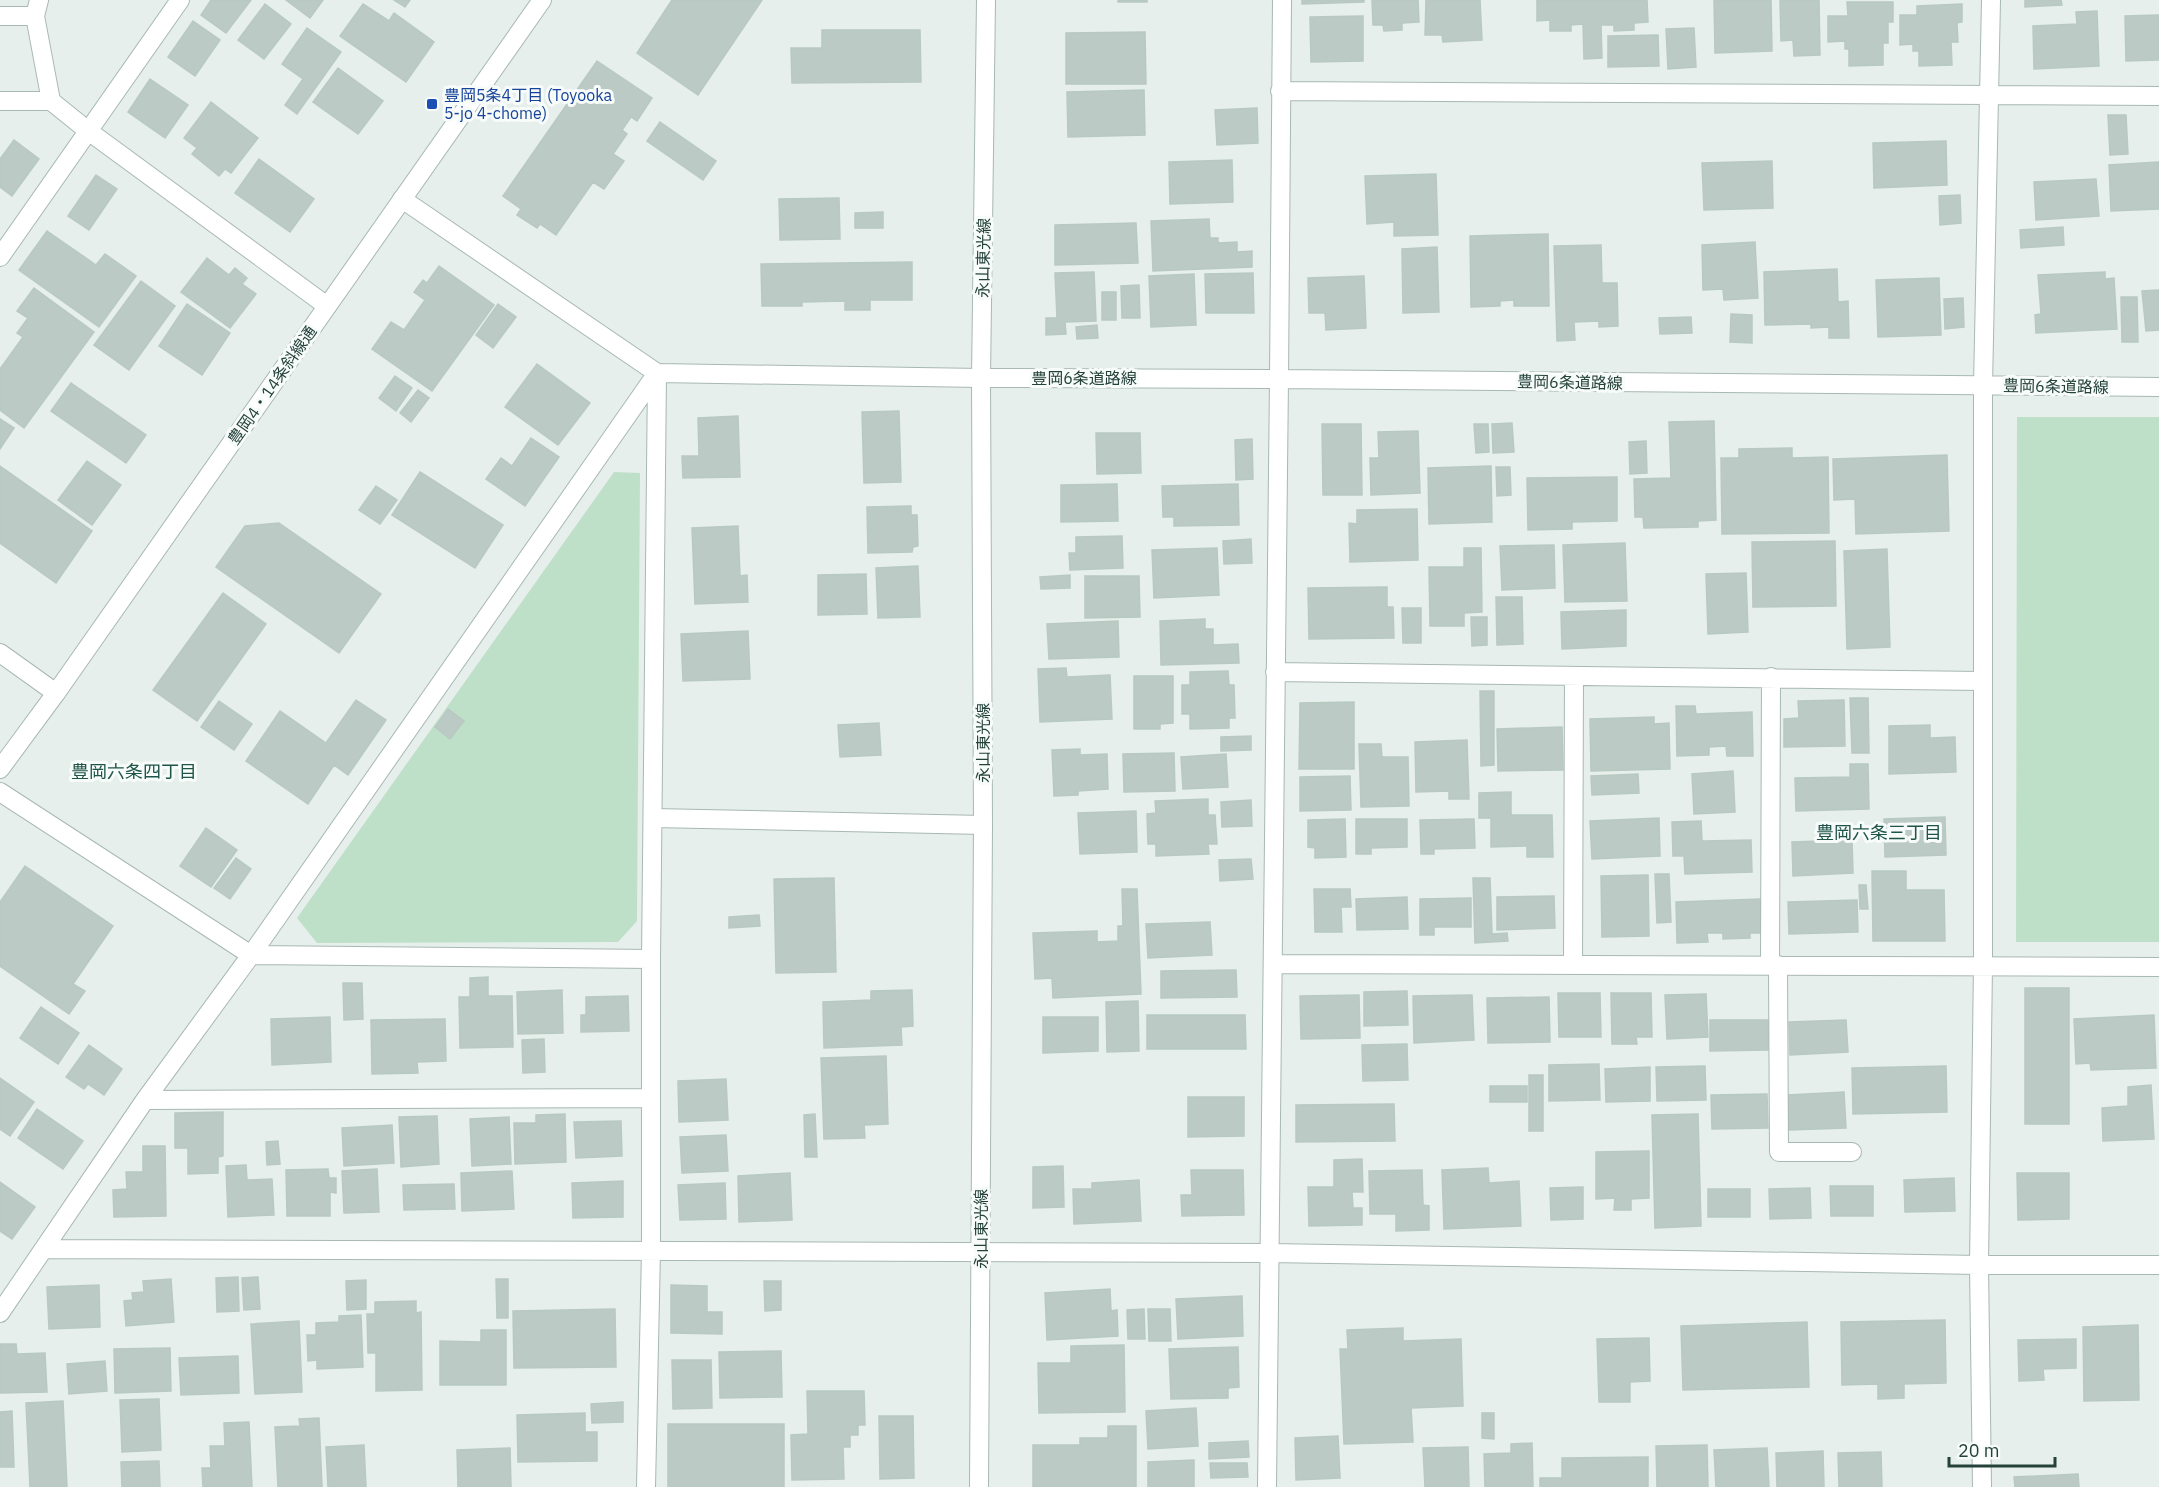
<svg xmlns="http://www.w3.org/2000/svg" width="2159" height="1487" font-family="'IBM Plex Sans','Noto Sans JP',sans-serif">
<rect width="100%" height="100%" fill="#e6efeb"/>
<!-- green -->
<path fill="#bfe0c8" d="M2017 417H2159V942H2016Z
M614 472 640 473 637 921 618 942 317 943 297 918Z"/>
<!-- building -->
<path fill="#bbcac4" stroke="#b8c9c2" stroke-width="1.5" d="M211 0H251L226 33 201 15Z
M286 0H323L310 18Z
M394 0H410L405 7Z
M672 0H762L698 95 637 53Z
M1118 0H1147V2H1118Z
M1302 0H1364V2L1302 4Z
M1372 0H1418L1419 22 1402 23V30L1384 31 1383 25H1373Z
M1426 0H1480L1482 40 1443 42 1442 35H1425Z
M1537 0H1647L1648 22 1634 23V30L1614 31V25H1601L1602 58 1584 59 1583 24 1571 25V31H1550V20L1537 21Z
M1714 0H1771L1772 51 1715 53Z
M1780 0H1819L1820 55 1794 56 1793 40 1781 41Z
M2025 0H2061L2062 5 2025 7Z
M1847 2H1893V22H1888V43H1883V65L1849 66V49H1845V41L1828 42V16H1848Z
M265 4 291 24 264 59 238 40Z
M363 4 389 21 394 13 434 42 406 82 340 36Z
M1962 4V22L1957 23 1958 42H1951L1952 65 1919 66V51H1913V44L1900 45V15H1917V6Z
M2097 11 2099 66 2034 69 2033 26 2077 24 2076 12Z
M2159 15V60L2126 61 2125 16Z
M1363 16V61L1311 62 1310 17Z
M193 21 220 40 195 76 168 57Z
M307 28 341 52 297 114 285 105 303 79 282 64Z
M1694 28 1696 67 1668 69 1666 29Z
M822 30H920L921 82 792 83 791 48H822Z
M1145 32 1146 84H1066V33Z
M1658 35 1659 66 1608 67V36Z
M597 61 652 98 637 121 631 117 622 130 627 134 613 154 624 161 604 189 593 182 556 235 540 224 537 228 517 215 521 209 503 196Z
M338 68 383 101 358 134 313 102Z
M150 79 188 105 165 138 128 112Z
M1144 90 1145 135 1068 137 1067 92Z
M211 102 258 138 231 173 225 169 219 176 192 154 197 148 184 138Z
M1257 108 1258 143 1217 145 1215 110Z
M2108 115H2126L2128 154 2110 155Z
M660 122 716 161 703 180 647 141Z
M14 140 39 159 12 196 0 187V159Z
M1946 141 1947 185 1874 188 1873 143Z
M259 159 314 199 290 232 235 193Z
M1232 160 1233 202 1170 204 1169 162Z
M1772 161 1773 208 1704 210 1702 163Z
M2159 162V209L2111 211 2109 165Z
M1436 174 1438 235 1394 236V222L1367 224 1365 176Z
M96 175 117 189 89 230 68 216Z
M2096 179 2099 216 2036 220 2034 182Z
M1960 195 1961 223 1940 225 1939 196Z
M839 198 840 239 780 240 779 199Z
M883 212V228H855V213Z
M1209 219 1210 238H1218V243L1237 242V252L1252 251V267L1153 271 1151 221Z
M1136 223 1138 263 1055 265V225Z
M2063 227 2064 245 2021 248 2020 230Z
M47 231 96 265 105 254 136 276 99 327 19 270Z
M1548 234 1549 306H1514V300L1500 301V306L1471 307 1470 236Z
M1755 242 1758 298 1724 300 1723 289 1703 290 1702 245Z
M1601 245 1602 283H1617L1618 326 1599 327V321L1574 322 1575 340 1557 341 1554 246Z
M1437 247 1439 312 1403 313 1402 249Z
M207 258 229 275 235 268 247 278 242 284 256 294 230 328 181 292Z
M912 262V300H870V310H845V301L802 302V306H762L761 264Z
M439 266 494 305 432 391 372 349 391 322 404 330 425 300 414 292 423 280 427 283Z
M1837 269 1838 302 1848 301 1849 338H1829V327L1811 328V324L1765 325 1764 272Z
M1094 272 1096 321 1065 322 1066 334 1046 335V318H1057L1055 273Z
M2105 272V279L2114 278 2117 329 2036 333 2035 315 2041 314 2038 275Z
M1253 273 1254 313H1206L1205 274Z
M1194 274 1196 325 1151 327 1149 276Z
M1364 276 1366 328 1326 330 1325 313H1309L1308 278Z
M1939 278 1941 335 1878 337 1876 280Z
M141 281 175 306 129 370 94 345Z
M1139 285 1140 318H1122L1121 286Z
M34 288 94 332 24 428 0 410V369L23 337 17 333 28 318 17 311Z
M2159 290V330L2146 331 2142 291Z
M1102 292H1116V320H1102Z
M2121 297H2137L2138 342H2122Z
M1963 298 1964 327 1945 329 1944 299Z
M187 304 230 333 202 375 159 346Z
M498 304 516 317 493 348 476 335Z
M1731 314 1752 315V343L1730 342Z
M1691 317 1692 333 1660 334 1659 318Z
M1097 325 1098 338 1077 339 1076 327Z
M537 364 590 403 558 445 505 407Z
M395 376 412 388 396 411 379 398Z
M71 383 146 435 126 463 51 411Z
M418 390 429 398 411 422 400 413Z
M899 411 901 482 864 483 862 412Z
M738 416 740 477 683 478 682 456H699L698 418Z
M0 419 14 428 0 449Z
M1714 421 1716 520 1698 521V527L1644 528 1643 517H1635L1634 479 1671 478 1669 422Z
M1512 423 1514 452 1493 453 1492 424Z
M1322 424H1361L1362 495H1323Z
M1474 424H1488L1489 452 1476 453Z
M1418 431 1420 493 1371 495 1370 458H1379L1378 432Z
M1096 433H1140L1141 473 1097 474Z
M531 438 559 457 525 506 486 479 501 458 512 466Z
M1252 439 1253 479 1236 480 1235 440Z
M1646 441 1647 473 1630 474 1629 442Z
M1792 448V458L1828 457 1829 533 1722 534 1721 458H1739V449Z
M1947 455 1949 531 1856 534 1855 499 1834 500 1833 459Z
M87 461 121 485 92 525 58 500Z
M0 466 92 531 56 583 0 543Z
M1491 466 1492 522 1429 524 1428 468Z
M1496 467H1510L1511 495 1497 496Z
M420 472 503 525 475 568 392 515Z
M1617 477V521L1572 522V529L1528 530 1527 478Z
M1117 484 1118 521 1061 522V485Z
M1238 484 1239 525 1174 526V517H1163L1162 486Z
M376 486 397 500 380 524 359 510Z
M911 506V515H917L918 546 913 547 912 552 868 553 867 507Z
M1417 509 1418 560 1350 562 1349 523 1357 524V510Z
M279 523 381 594 339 653 216 567 245 526Z
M738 526 740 576 747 575 748 602 695 604 692 528Z
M1122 536 1123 568 1070 570 1069 553H1076V537Z
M1251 539 1252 563 1224 564 1223 541Z
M1835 541 1836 606 1753 607 1752 542Z
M1625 543 1627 601 1565 602 1563 545Z
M1554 545 1555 588 1502 590 1500 546Z
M1217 548 1219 595 1154 598 1152 550Z
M1464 548H1481L1482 612 1464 613V626H1430L1429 567H1464Z
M1887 549 1890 647 1847 649 1844 551Z
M918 566 920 617 878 618 876 568Z
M1746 573 1748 632 1708 634 1706 574Z
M866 574 867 614 818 615V575Z
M1070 575V588L1041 589 1040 577Z
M1085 576H1139L1140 617 1085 618Z
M1387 587V607H1393L1394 638 1309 639 1308 588Z
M223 593 266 624 197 721 153 690Z
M1496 597H1522L1523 644 1497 645Z
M1402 608H1421V643H1403Z
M1626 610V646L1562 649 1561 612Z
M1471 617H1487V645L1472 646Z
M1205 619V629H1213V645L1238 644 1239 663 1161 665 1160 621Z
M1118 621 1119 657 1049 659 1047 624Z
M748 631 750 679 683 681 681 634Z
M1066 668 1067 677 1110 675 1112 719 1040 722 1038 669Z
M1228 671 1229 685H1234L1235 718H1229V728L1190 729V714H1182V685H1190V672Z
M1134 676H1173V723L1160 724V729H1134Z
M1480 691H1494V765L1481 766Z
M1850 698H1868L1869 753H1852Z
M356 700 386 720 348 775 334 765 308 804 246 761 280 711 326 743Z
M1844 700 1845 746 1784 747V719L1799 718 1798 701Z
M219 701 252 724 234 750 201 727Z
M1354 702V769H1299L1300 703Z
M1676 706H1695L1696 714 1752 712 1753 756H1727L1726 746 1709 747V755L1677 756Z
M448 709 464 721 450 739 435 727Z
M1654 717V724L1669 723 1670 769 1591 771 1590 719Z
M879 723 881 755 840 757 838 725Z
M1930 725V738L1955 737 1956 772 1889 774V726Z
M1562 727 1563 770 1498 771 1497 729Z
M1251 736V750L1221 751V737Z
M1467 740 1469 799H1449V791L1416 792 1415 742Z
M1359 744H1381L1382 757H1408L1409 806 1361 807Z
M1080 749V755L1107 754 1108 789 1078 791V795L1054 796 1052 750Z
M1174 753 1175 791 1124 792 1123 754Z
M1226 754 1228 787 1183 789 1181 757Z
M1850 764H1868L1869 809 1796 811 1795 778 1850 777Z
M1733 771 1735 812 1694 814 1692 774Z
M1638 774 1639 793 1592 795 1591 776Z
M1350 776 1351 810 1300 811V777Z
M1511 792V815H1552L1553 857H1527V846L1491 847V818H1479V793Z
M1208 799V815H1215L1217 844H1208L1209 854 1156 856V844H1148L1147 814 1156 813 1155 801Z
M1251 800 1252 826 1222 827 1221 802Z
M1136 811 1137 852 1080 854 1078 813Z
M1945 817 1946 855 1885 857 1884 819Z
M1659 818 1660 856 1592 859 1590 821Z
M1345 819 1346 857 1315 858V848L1308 847V820Z
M1356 819H1407V847L1371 848V854H1356Z
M1474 819 1475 848 1434 849V854H1421L1420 820Z
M1701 821 1702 841 1751 840 1752 872 1685 874 1684 856H1673L1672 822Z
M206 828 237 850 211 887 180 866Z
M1852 840 1853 873 1793 876 1792 842Z
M236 858 251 869 230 899 214 888Z
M1251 859 1253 879 1220 881 1219 860Z
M25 866 113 926 73 984 85 991 69 1014 0 966V902Z
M1872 871H1906V890H1944L1945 941H1873Z
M1655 874H1669L1671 922 1657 923Z
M1648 875 1649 936 1602 937 1601 876Z
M834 878 836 972 776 973 774 879Z
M1473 878H1490L1492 934 1507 933 1508 941 1475 943Z
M1859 885H1866L1868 909H1860Z
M1122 889H1137L1141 994 1053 998 1052 978 1035 979 1033 933 1097 931V942L1118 941V926H1123Z
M1314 889H1350L1351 907H1341L1342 932H1315Z
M1554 896 1555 928 1497 930V897Z
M1407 897 1408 929 1357 930 1356 899Z
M1471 898V927H1434V935H1420V899Z
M1760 899 1761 933H1750V938L1723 939V933H1707L1708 942 1677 943 1676 902Z
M1857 900 1858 932 1789 934 1788 902Z
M759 915 760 926 729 928V917Z
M1210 922 1212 955 1148 958 1146 924Z
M1236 970 1237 997 1161 998V971Z
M488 977V996H512L513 1047 460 1048 459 997H470V978Z
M343 983H362L363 1019 344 1020Z
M2025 988H2069V1124H2025Z
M562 990 563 1033 518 1034 517 992Z
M912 990 913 1026 901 1027 902 1045 824 1048 823 1002 871 1000V991Z
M1407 991 1408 1025 1364 1026V992Z
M1558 993H1600L1601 1037H1559Z
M1611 993H1651L1652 1037H1636L1637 1044H1612Z
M1706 994 1708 1037 1667 1039 1665 995Z
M1359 995 1360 1038 1301 1039 1300 996Z
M1472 995 1474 1040 1414 1043 1413 996Z
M628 996 629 1031 581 1032V1015H586V997Z
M1549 997 1550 1042 1488 1043 1487 998Z
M1138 1001 1139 1051 1107 1052 1106 1002Z
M41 1007 79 1033 58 1064 20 1038Z
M1147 1015H1245L1246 1049H1147Z
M2154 1015 2156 1068 2091 1070 2090 1063 2076 1064 2074 1019Z
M330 1017 331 1062 272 1065 271 1019Z
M1043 1017H1098V1051L1043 1053Z
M445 1019 446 1061 417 1062 418 1073 372 1074 371 1020Z
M1710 1020H1768V1050L1710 1051Z
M1846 1020 1848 1052 1790 1055 1789 1022Z
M544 1039 545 1072 523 1073 522 1040Z
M1407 1044 1408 1080 1363 1081 1362 1045Z
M89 1045 122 1069 104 1095 88 1084 84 1089 66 1077Z
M886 1056 888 1124 864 1125 865 1138 824 1139 821 1058Z
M1599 1064 1600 1100 1549 1101V1065Z
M1705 1066 1706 1100 1657 1101 1656 1067Z
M1946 1066 1947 1112 1853 1114 1852 1068Z
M1650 1067V1101L1606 1102 1605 1069Z
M1529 1075H1543V1131H1529Z
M0 1078 34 1102 10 1136 0 1129Z
M726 1079 728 1120 679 1122 678 1081Z
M2151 1085 2154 1139 2103 1141 2102 1108 2128 1106V1087Z
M1490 1086H1527V1102H1490Z
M1844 1092 1846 1128 1789 1130 1788 1095Z
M1767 1094 1768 1128 1712 1129 1711 1095Z
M1188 1097H1244V1136L1188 1137Z
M1394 1104 1395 1141 1296 1142V1105Z
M37 1109 83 1141 63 1169 18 1138Z
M223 1112V1156L218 1157V1173L188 1174V1148H175V1113Z
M565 1114 566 1162 515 1164 514 1123H536V1115Z
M815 1114 817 1157H805L804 1115Z
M1698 1114 1701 1226 1655 1228 1652 1115Z
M437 1116 439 1164 401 1167 399 1117Z
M509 1117 511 1164 472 1166 470 1119Z
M621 1121 622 1156 576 1158 574 1122Z
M392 1125 394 1163 344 1166 342 1128Z
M726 1135 728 1171 682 1173 680 1137Z
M278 1141 280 1164 267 1165 266 1142Z
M143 1146H165L166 1216 114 1217 113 1190 127 1189 126 1172H143Z
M1649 1151V1198L1631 1199V1210H1614L1615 1198 1596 1199V1152Z
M1362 1159 1363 1192H1352L1353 1208H1362V1225L1309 1226 1308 1187H1334V1160Z
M246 1165 247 1180 272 1179 274 1215 228 1217 226 1166Z
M1063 1166 1064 1207 1033 1208V1167Z
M1488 1168 1489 1183 1519 1181 1521 1226 1444 1229 1442 1170Z
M328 1169 329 1178H336V1193L330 1192V1216H287L286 1170Z
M377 1169 379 1212 344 1213 342 1171Z
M1191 1170H1243L1244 1215 1182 1216 1181 1195H1192Z
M1422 1170 1423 1205 1429 1206V1230L1396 1231V1214H1370L1369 1171Z
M512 1171 514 1209 462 1211 461 1173Z
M790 1173 792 1220 739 1222 738 1176Z
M2017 1173H2069V1219L2018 1220Z
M1954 1178 1955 1211 1905 1212 1904 1180Z
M1139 1180 1141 1221 1074 1224 1073 1189H1092V1183Z
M623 1181V1217L573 1218 572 1183Z
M0 1182 35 1207 12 1239 0 1231Z
M725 1183 726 1219 680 1220 678 1185Z
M454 1184 455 1209 404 1210 403 1185Z
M1830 1186H1873V1216H1831Z
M1583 1187V1219L1551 1220 1550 1188Z
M1810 1188 1811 1218 1770 1219 1769 1189Z
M1708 1189H1750V1217H1708Z
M238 1277 239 1311 217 1312 216 1278Z
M258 1277 260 1309 244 1310 242 1278Z
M171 1279 174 1322 126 1326 124 1301 133 1300 132 1293 144 1292 143 1281Z
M496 1279H508V1318H497Z
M366 1280V1309L347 1310 346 1281Z
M764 1281H781V1310L765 1311Z
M99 1285 100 1327 49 1329 47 1287Z
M671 1285 707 1286V1312H722V1334L671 1333Z
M1110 1289 1111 1311 1117 1310 1118 1336 1047 1340 1045 1293Z
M1242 1296 1243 1336 1178 1339 1176 1299Z
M416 1301V1313L421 1312 422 1390 376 1391V1353H368L367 1314H375V1302Z
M615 1309 616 1367 514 1368 513 1311Z
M1144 1309 1145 1339H1128L1127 1310Z
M1148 1309H1170L1171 1341H1149Z
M361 1315 363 1367 317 1369V1360L308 1361 307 1335H316V1323L339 1322V1316Z
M1945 1320 1946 1383 1904 1384V1398L1878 1399V1384L1842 1385 1841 1322Z
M299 1321 302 1392 255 1394 251 1324Z
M1807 1322 1809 1387 1683 1390 1681 1326Z
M2138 1325 2139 1400 2084 1401 2083 1327Z
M1403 1328V1341L1461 1339 1463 1406 1411 1408 1413 1442 1344 1444 1340 1349H1348L1347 1330Z
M481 1330H506V1385H440V1341L481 1342Z
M1649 1338 1650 1381 1630 1382V1402H1599L1597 1339Z
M2076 1339V1368L2043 1369 2044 1380 2019 1381 2018 1340Z
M0 1344H16L17 1354 45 1353 47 1392 0 1393Z
M1124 1345 1125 1412 1039 1413 1038 1363H1071V1346Z
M1238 1347 1239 1387 1228 1388V1398L1171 1399 1169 1349Z
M170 1348 171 1391 115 1393 114 1349Z
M781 1351 782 1397 720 1398 719 1352Z
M238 1356 239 1393 181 1395 179 1358Z
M672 1360H711L712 1408 673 1409Z
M105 1361 107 1391 69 1394 67 1364Z
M807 1391H864L865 1425H858V1435H850V1447H843L844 1479 792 1480 791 1435 808 1434Z
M159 1399 161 1450 122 1452 120 1400Z
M63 1401 67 1487H30L26 1403Z
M623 1402V1422L592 1423 591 1404Z
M1196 1408 1198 1446 1148 1449 1146 1411Z
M12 1411 14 1467H0V1412Z
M585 1413V1432H597V1461L518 1462 517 1415Z
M1482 1413H1494V1439L1482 1438Z
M879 1416H913L914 1478 880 1479Z
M319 1418 322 1487H278L275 1427 300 1426 299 1419Z
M249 1422 252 1487H203L202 1468H211L210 1446H225L224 1423Z
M668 1424H784V1487H668Z
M1108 1426H1136V1487H1033V1445H1080V1438H1108Z
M1338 1436 1340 1478 1296 1480 1295 1438Z
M1248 1441 1249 1457 1209 1459V1443Z
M1532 1443 1533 1487H1485L1484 1454 1511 1453V1444Z
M364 1445 366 1487H328L326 1447Z
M1707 1445 1708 1487H1657L1656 1446Z
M1468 1447 1469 1487H1425L1423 1448Z
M510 1448 511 1487H458L457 1450Z
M1767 1448 1769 1487H1716L1714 1450Z
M1823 1451 1824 1487H1777L1776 1453Z
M1881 1452 1882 1487H1839L1838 1453Z
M1648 1457V1487H1540V1478H1562V1458Z
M1194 1460V1487H1148V1462Z
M159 1461 160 1487H122L121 1462Z
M1210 1463H1247L1248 1477 1211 1478Z
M2078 1474 2079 1487H2015L2014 1477Z"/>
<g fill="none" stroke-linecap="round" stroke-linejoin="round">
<!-- service casing -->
<g stroke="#a8b8b2" stroke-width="20">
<path id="service" d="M39 0 35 16 51 101
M0 16H35
M1778 965 1779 1152H1852"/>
</g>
<!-- minor casing -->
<g stroke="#a8b8b2" stroke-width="20">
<path id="minor" d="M1280 91 2159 96
M0 101H51L87 130 327 306
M402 199 657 373 981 378 1279 379 2159 387
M0 257 180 0
M0 653 56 693
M1275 672 1982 681
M0 792 251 955 651 959
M653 818 983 825
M1273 964 2159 967
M1573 965 1574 676
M1770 965 1771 677
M145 1100 651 1098
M46 1249 1270 1253 1979 1265H2159
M0 1313 145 1100 251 955 657 373
M646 1487 651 1250V959L657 373
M1267 1487 1279 379 1282 0
M1982 1487 1979 1265 1983 965V386L1991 0"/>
</g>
<!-- tertiary casing -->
<g stroke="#a8b8b2" stroke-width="20">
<path id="tertiary" d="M0 769 56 693 542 0
M979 1487 983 825 981 378 986 0"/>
</g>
<!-- service -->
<use href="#service" stroke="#fff" stroke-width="18"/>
<!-- minor -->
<use href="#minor" stroke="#fff" stroke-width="18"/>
<!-- tertiary -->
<use href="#tertiary" stroke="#fff" stroke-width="18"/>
</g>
<!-- markers -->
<rect fill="#1a4fb4" stroke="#f7fbf9" stroke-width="2" x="426" y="98" width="12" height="12" rx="3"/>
<g text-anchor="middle" stroke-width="6" stroke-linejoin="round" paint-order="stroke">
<!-- transit labels -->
<g font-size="16" fill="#164399" stroke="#f7fbf9" text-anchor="start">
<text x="444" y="101">豊岡5条4丁目 (Toyooka<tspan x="444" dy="18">5-jo 4-chome)</tspan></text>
</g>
<!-- street labels -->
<g font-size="16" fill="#24423a" stroke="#f7fbf9">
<text transform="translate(983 258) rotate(-89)" y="6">永山東光線</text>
<text x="1084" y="384">豊岡6条道路線</text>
<text transform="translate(1570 382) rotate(1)" y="6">豊岡6条道路線</text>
<text transform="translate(272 385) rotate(-55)" y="6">豊岡4・14条斜線通</text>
<text transform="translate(2056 386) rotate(1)" y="6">豊岡6条道路線</text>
<text transform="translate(983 743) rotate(-90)" y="6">永山東光線</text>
<text transform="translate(981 1229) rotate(-90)" y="6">永山東光線</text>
</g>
<!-- neighbourhood labels -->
<g font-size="18" fill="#1f5548" stroke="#f7fbf9">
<text x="134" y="778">豊岡六条四丁目</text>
<text x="1879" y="839">豊岡六条三丁目</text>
</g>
</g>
<!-- scale -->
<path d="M1949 1457v9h106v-9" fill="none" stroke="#24423a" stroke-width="3"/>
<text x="1958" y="1457" font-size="18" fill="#24423a" stroke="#f7fbf9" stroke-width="4.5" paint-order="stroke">20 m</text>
</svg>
